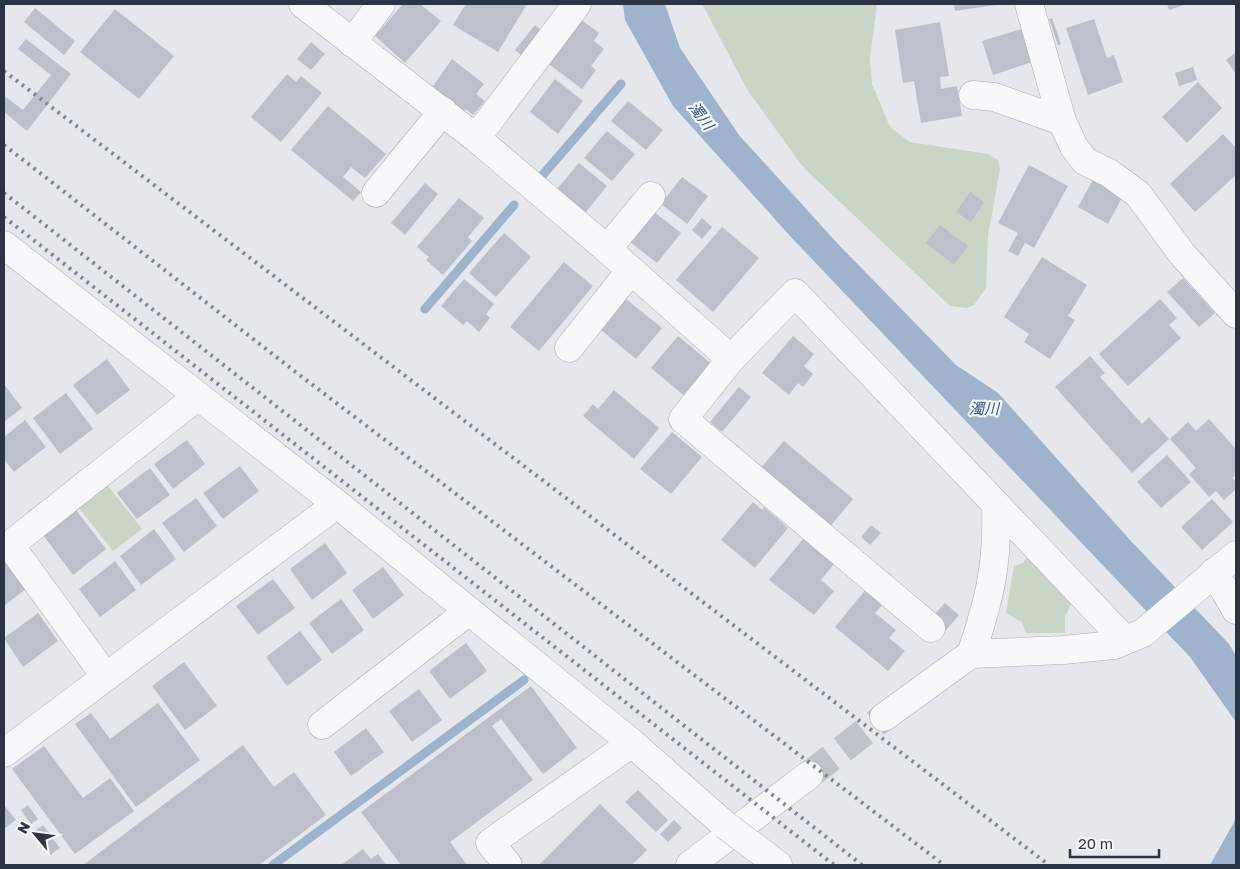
<svg xmlns="http://www.w3.org/2000/svg" width="1240" height="869" font-family="'Golos Text','Noto Sans JP',sans-serif">
<rect width="100%" height="100%" fill="#e4e7ec"/>
<!-- green -->
<path fill="#c9d6c5" d="M702 4H877L870 58 872 84 890 127 910 142 988 154 998 160 1000 169 988 236 986 288 974 305 967 308 950 306 803 167 748 91Z
M105 482 142 529 113 551 76 504Z
M1027 558 1071 604 1065 617V633H1026L1022 622 1006 613 1014 566 1023 563Z"/>
<!-- water -->
<path fill="#9fb4cc" d="M623 4H665L680 48 739 135 838 244 956 365 998 393 1130 540 1229 644 1236 656V722L1190 657 791 237 673 106 625 20Z
M1236 817V865H1210L1233 824Z"/>
<g fill="none" stroke-linecap="round" stroke-linejoin="round">
<!-- stream -->
<path stroke="#9fb4cc" stroke-width="9" d="M541 177 621 84
M425 309 514 205
M273 865 524 680"/>
</g>
<!-- building -->
<path fill="#bbc0ca" d="M403 4H420L441 21 405 63 375 36Z
M466 4H527L498 52 453 25Z
M954 4H996V5L955 11Z
M1167 4H1187L1169 10Z
M35 8 75 41 64 55 24 22Z
M115 9 174 56 139 99 80 52Z
M579 18 599 33 594 41 604 49 591 66 596 70 582 89 546 62Z
M1052 18 1061 44 1058 45 1049 19Z
M1094 19 1107 58 1114 55 1123 82 1088 95 1066 28Z
M940 22 949 76 940 77 941 89 957 86 962 116 921 123 914 81 903 83 895 30Z
M535 25 541 30 521 55 515 50Z
M1025 28 1035 61 993 75 982 41Z
M26 39 71 74 27 131 4 112V96L23 110 51 75 18 49Z
M311 42 325 54 311 70 297 59Z
M1236 52V74L1226 60Z
M452 59 484 84 476 94 485 101 473 115 466 109 462 114 431 89Z
M1193 67 1197 80 1179 86 1175 73Z
M287 74 296 82 301 76 322 93 281 142 251 117Z
M555 79 583 101 558 134 530 112Z
M1198 82 1222 108 1187 143 1162 117Z
M628 101 663 130 646 150 611 121Z
M328 106 386 154 365 178 351 167 343 177 361 192 353 201 291 150Z
M607 131 635 154 612 181 584 158Z
M1223 134 1236 148V175L1195 212 1170 184Z
M579 163 607 186 585 213 557 189Z
M1029 165 1068 186 1034 248 1025 243 1018 256 1008 251 1018 233 998 223Z
M682 177 708 196 687 224 661 204Z
M1094 178 1124 194 1108 224 1078 207Z
M425 183 438 194 405 235 391 223Z
M970 192 984 202 971 222 956 212Z
M459 198 484 218 468 237 472 241 443 275 426 260 429 257 417 247Z
M654 212 681 233 657 263 630 242Z
M702 218 712 227 702 239 692 230Z
M940 225 968 246 954 265 926 243Z
M722 227 759 258 713 312 676 280Z
M504 233 531 257 496 297 469 273Z
M1042 257 1087 285 1068 316 1075 320 1050 359 1024 342 1029 334 1004 317Z
M564 262 593 286 539 351 510 327Z
M1183 278 1215 313 1199 327 1167 292Z
M464 279 494 304 486 314 490 318 479 332 467 321 463 325 441 306Z
M626 299 662 328 636 359 601 330Z
M1160 299 1177 318 1169 325 1181 338 1128 386 1099 354Z
M678 336 714 366 688 399 651 368Z
M793 336 814 354 804 366 813 374 803 387 798 383 789 395 762 373Z
M1090 356 1105 373 1100 377 1142 424 1149 417 1169 439 1132 473 1055 387Z
M107 359 130 390 97 415 73 385Z
M4 384 22 408 4 422Z
M739 387 751 397 722 432 710 422Z
M614 390 659 428 634 459 583 416 593 404 598 409Z
M66 393 93 429 60 454 33 418Z
M1209 419 1236 449V474L1232 478 1236 482V489L1224 500 1216 491 1209 497 1189 474 1196 468 1170 439 1188 422 1196 431Z
M25 420 46 447 14 472 4 459V437Z
M672 432 702 457 671 494 640 469Z
M187 440 205 464 173 489 154 464Z
M784 441 853 499 828 529 758 471Z
M1167 455 1191 482 1161 508 1137 482Z
M240 466 259 491 223 519 203 493Z
M150 468 170 495 137 519 117 493Z
M196 498 217 526 184 552 162 523Z
M1212 499 1233 522 1202 550 1181 527Z
M753 502 762 510 764 507 788 528 755 568 721 540Z
M76 510 106 549 73 575 43 535Z
M871 525 881 533 870 545 861 537Z
M154 529 176 559 141 585 120 556Z
M804 538 834 564 821 580 834 591 814 615 769 580Z
M325 543 347 573 312 600 290 569Z
M4 558 27 588 4 606Z
M115 561 136 590 100 617 79 589Z
M383 567 404 595 373 619 352 590Z
M273 579 295 608 258 635 236 606Z
M867 588 884 603 875 613 896 630 889 638 905 651 888 671 835 627Z
M341 599 364 630 332 654 309 623Z
M945 603 959 615 946 630 932 617Z
M38 613 58 641 23 667 4 638Z
M300 631 322 660 287 686 266 657Z
M466 643 487 671 450 699 429 671Z
M184 662 217 706 185 730 152 686Z
M531 686 577 748 543 774 501 719 492 726 533 780 450 842 467 865H401L361 812Z
M419 689 442 720 412 742 389 711Z
M158 703 200 760 136 807 75 724 91 713 110 739Z
M366 728 384 752 351 776 334 752Z
M243 745 274 787 294 772 326 815 259 865H83Z
M44 746 83 798 110 778 134 811 75 854 12 769Z
M638 790 668 820 656 832 625 802Z
M600 804 647 850 632 865H539Z
M4 805 16 820 4 829Z
M28 805 38 819 31 824 21 810Z
M674 820 682 828 668 842 660 834Z
M43 825 60 848 49 856 32 833Z
M363 849 371 859 378 854 386 865H341Z"/>
<g fill="none" stroke-linecap="round" stroke-linejoin="round">
<!-- minor-tunnel -->
<path stroke="#bfc3cb" stroke-width="28" stroke-dasharray="28 14" stroke-linecap="butt" d="M809 775 884 717"/>
<!-- minor casing -->
<g stroke="#a9aeb7" stroke-width="29">
<path id="minor" d="M303 4 476 138 607 249 731 359 795 293 1125 640
M1029 4 1062 121
M352 43 381 4
M973 95 994 97 1062 121 1074 147 1085 161 1109 173 1138 194 1182 254 1236 314
M476 138 577 4
M376 193 443 111
M4 245 337 504 632 743 725 825
M607 249 651 196
M569 348 631 270
M731 359 683 419 931 628
M1214 572 1236 610
M971 654C990 598 998 564 996 505
M106 677 10 545 198 396
M884 717 971 654 1063 650 1114 645 1143 633 1236 555
M322 725 469 611
M4 753 337 504
M753 846 778 865
M508 865 490 843 632 743
M690 865 809 775"/>
</g>
<!-- minor -->
<use href="#minor" stroke="#f7f8fa" stroke-width="28"/>
<!-- rail -->
<path stroke="#7d8696" stroke-width="4" stroke-dasharray="2.5 5" stroke-linecap="butt" d="M4 71 1049 865
M4 145 293 370 944 865
M4 193 862 865
M4 217 834 865"/>
<!-- minor-bridge casing -->
<g stroke="#a9aeb7" stroke-width="29" stroke-linecap="butt">
<path id="minor-bridge" d="M725 825 753 846"/>
</g>
<!-- minor-bridge -->
<use href="#minor-bridge" stroke="#f7f8fa" stroke-width="28"/>
</g>
<g text-anchor="middle" stroke-width="4.5" stroke-linejoin="round" paint-order="stroke">
<!-- water labels -->
<g font-size="15" font-style="italic" fill="#34527a" stroke="#f4f6f9">
<text transform="translate(701 116) rotate(53)" y="5">濁川</text>
<text x="984" y="414">濁川</text>
</g>
</g>
<!-- border -->
<rect width="1240" height="869" fill="none" stroke="#2b3445" stroke-width="10"/>
<!-- north arrow -->
<g transform="translate(35 834) rotate(299)" stroke="#f4f6f9" stroke-width="4" paint-order="stroke">
<path d="M0-4L9 19L0 12L-9 19Z" fill="#2b3445"/>
<text y="-8" font-size="14" font-weight="bold" text-anchor="middle" fill="#2b3445">N</text>
</g>
<!-- scale -->
<path d="M1070 849v8h89v-8" fill="none" stroke="#2b3445" stroke-width="2.5"/>
<text x="1078" y="849" font-size="15" fill="#2b3445" stroke="#f4f6f9" stroke-width="4" paint-order="stroke">20 m</text>
</svg>
